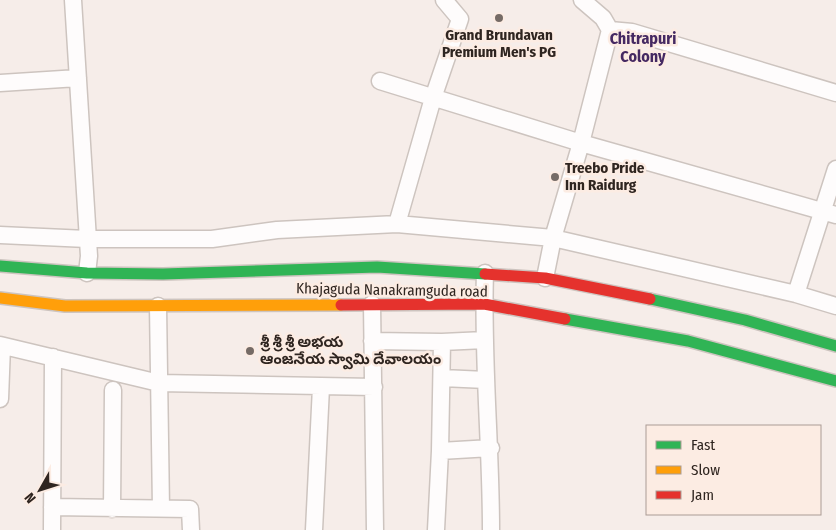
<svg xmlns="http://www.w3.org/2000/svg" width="836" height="530" font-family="'Fira Sans Condensed','Noto Sans Telugu',sans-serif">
<rect width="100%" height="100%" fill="#f6ede9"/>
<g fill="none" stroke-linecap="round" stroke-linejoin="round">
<!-- street casing -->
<g stroke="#cdc4bf" stroke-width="19">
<path id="street" d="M73 0 89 256 87 273
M610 30 632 32 836 93
M380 81 581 143 836 215
M0 83 78 78
M397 224 433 98 460 19 444 0
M0 235 87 239H212L277 230 397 224 553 238 796 294 836 306
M485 273C482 358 491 444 491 530
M545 278 553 238 581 143 610 30 603 18 582 0
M796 294 836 169
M372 304 375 530
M158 306 161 509
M372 341 442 342 440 451 436 530
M442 342 485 340
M0 345 159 383 374 387
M442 378 486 380
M0 399 2 346
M440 451 491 448
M52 507 190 509 191 530
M112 509 113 390
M52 530 53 357
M314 530 321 387"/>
</g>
<!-- fast casing -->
<g stroke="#cdc4bf" stroke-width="14">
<path id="fast" d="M0 266 87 273 163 274 377 267 485 274
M650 299 745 320 836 346
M565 319 688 341 836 381"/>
</g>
<!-- slow casing -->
<g stroke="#cdc4bf" stroke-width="14">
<path id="slow" d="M0 298 65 306 341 305"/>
</g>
<!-- jam casing -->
<g stroke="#cdc4bf" stroke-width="14">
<path id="jam" d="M485 274 545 278 650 299
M341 305 484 304 565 319"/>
</g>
<!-- street -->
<use href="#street" stroke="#fefcfc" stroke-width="16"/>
<!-- fast -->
<use href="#fast" stroke="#30b455" stroke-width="11"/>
<!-- slow -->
<use href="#slow" stroke="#ff9f0a" stroke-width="11"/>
<!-- jam -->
<use href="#jam" stroke="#e5322d" stroke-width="11"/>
</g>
<!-- markers -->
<g fill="#756b66" stroke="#fcece3" stroke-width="2">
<circle cx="499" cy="18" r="5"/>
<circle cx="555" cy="177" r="5"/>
<circle cx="250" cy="351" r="5"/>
</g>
<g text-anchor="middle" stroke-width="5" stroke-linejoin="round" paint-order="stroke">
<!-- poi labels -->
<g font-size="15" font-weight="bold" fill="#2f2520" stroke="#fcece3" text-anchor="start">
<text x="499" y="40" text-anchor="middle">Grand Brundavan<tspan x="499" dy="17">Premium Men's PG</tspan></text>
<text x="565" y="173">Treebo Pride<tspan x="565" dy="17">Inn Raidurg</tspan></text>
<text x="260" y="347">శ్రీ శ్రీ శ్రీ అభయ<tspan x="260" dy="17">ఆంజనేయ స్వామి దేవాలయం</tspan></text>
</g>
<!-- street labels -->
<g font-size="15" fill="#2f2520" stroke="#fcece3">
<text transform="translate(392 290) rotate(1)" y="5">Khajaguda Nanakramguda road</text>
</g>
<!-- neighbourhood labels -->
<g font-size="16" font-weight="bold" fill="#452962" stroke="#fcece3">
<text x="643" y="44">Chitrapuri<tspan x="643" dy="18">Colony</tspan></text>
</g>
</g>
<!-- legend -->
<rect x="646" y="425" width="175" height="90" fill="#fcece3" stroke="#aa9c95"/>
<rect x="656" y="441" width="25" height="8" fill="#30b455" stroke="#aa9c95"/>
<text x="691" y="450" font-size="15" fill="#2f2520">Fast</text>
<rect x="656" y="466" width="25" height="8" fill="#ff9f0a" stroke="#aa9c95"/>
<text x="691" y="475" font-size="15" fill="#2f2520">Slow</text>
<rect x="656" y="491" width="25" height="8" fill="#e5322d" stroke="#aa9c95"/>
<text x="691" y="500" font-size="15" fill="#2f2520">Jam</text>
<!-- north arrow -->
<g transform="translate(40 490) rotate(231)" stroke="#fcece3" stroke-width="4" paint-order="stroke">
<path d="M0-4L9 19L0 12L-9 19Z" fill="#2f2520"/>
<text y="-8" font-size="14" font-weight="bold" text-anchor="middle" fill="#2f2520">N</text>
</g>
</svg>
